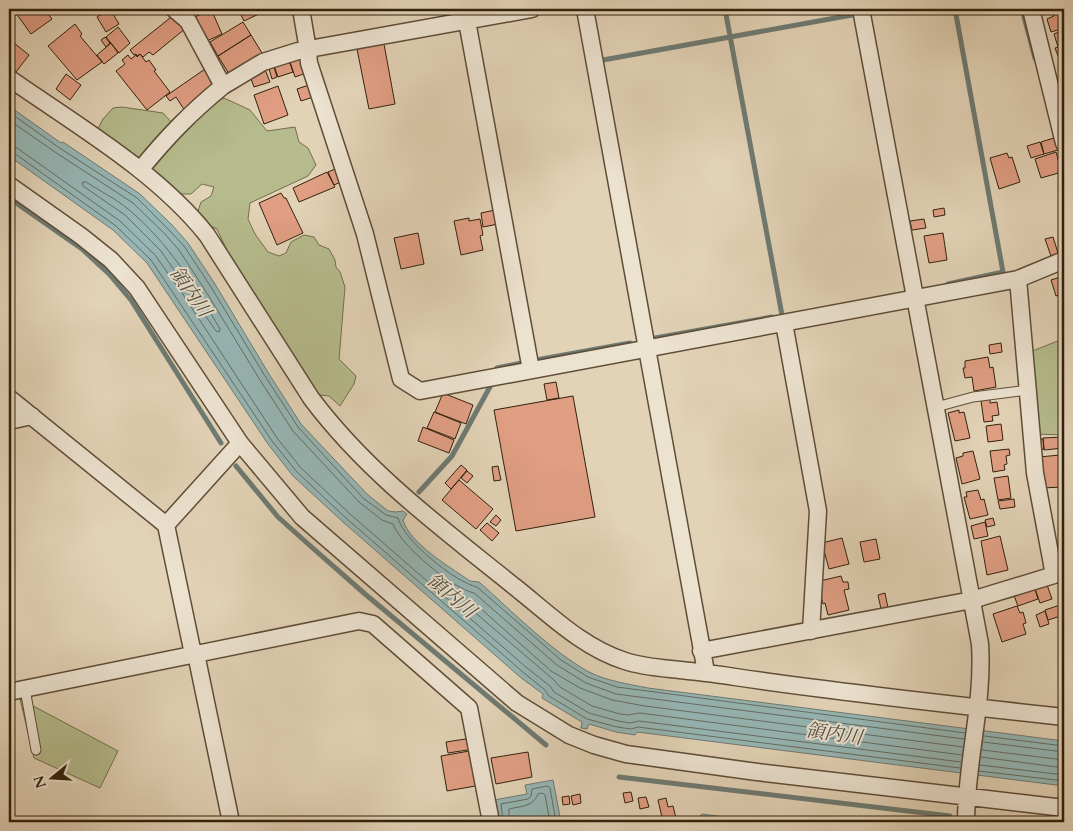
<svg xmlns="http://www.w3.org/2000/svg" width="1073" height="831" font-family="Cardo,'Noto Serif JP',serif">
<rect width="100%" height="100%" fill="#e2d2b6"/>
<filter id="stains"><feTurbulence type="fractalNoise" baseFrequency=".004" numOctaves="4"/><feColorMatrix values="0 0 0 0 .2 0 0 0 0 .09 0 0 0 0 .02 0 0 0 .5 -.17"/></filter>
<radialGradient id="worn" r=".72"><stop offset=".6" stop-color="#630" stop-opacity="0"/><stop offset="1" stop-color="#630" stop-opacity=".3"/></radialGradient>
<!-- green -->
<path fill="#b5bb8c" stroke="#746e4c" d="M224 98 250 110 267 131 295 127 299 142 308 148 316 165 308 176 250 203 248 219 255 234 268 252 279 256 286 253 291 242 304 235 314 237 319 245 329 249 335 260 336 267 340 272 345 287 339 359 356 376 354 384 340 406 329 396 319 395 311 386 230 257 217 229 208 225 198 211 201 202 211 196 214 187 202 184 191 194H174L151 168 207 105Z
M122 107 163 113 173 124 140 164 95 134 103 119 113 108Z
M1060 340 1064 342V435L1036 434 1030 352Z
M20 699 118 751 100 788 34 758Z"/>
<!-- water -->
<path fill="#96b6b5" stroke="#6e7a72" d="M9 106 61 143 63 142 140 194 172 225 188 243 215 284 269 374 301 424 367 494 388 511 396 512 403 511 407 514 403 520C410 544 450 567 470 581L479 582C512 611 551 651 589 672 607 681 628 684 648 688L1064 741V786L637 732 635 735 616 732 589 724 587 729 581 728 582 722 542 698 543 694 520 677 343 522 293 476 268 444 147 263 113 230 9 156Z
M553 780 561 822H498L494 800 527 794 525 785Z
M702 814 747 820 750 822H701L700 816Z"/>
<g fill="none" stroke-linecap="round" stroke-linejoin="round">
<!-- shore -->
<path stroke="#646c61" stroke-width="1" d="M9 112 58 147 137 198 168 229 184 246 211 287 265 376 298 427 363 498 386 515 398 518C404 541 455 582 477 587L561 660 588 677 617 687 965 733
M9 120 55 152 133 203 164 233 179 250 205 290 260 380 293 431 359 502 382 520 393 524C401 546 452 588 474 593L557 665 586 683 616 694 964 739
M9 146 17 148 120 221 155 255 182 293 277 438 301 468 350 514 527 668 550 686 554 692 589 713 618 721 630 723 639 721 961 762
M9 152 14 153 116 226 151 260 272 441 297 472 346 518 524 673 545 690 549 696 587 719 617 727 631 729 638 727 960 768
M83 182H86C100 191 116 199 128 209 168 242 194 285 220 329L219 332 216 331 161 251 125 215 83 186Z
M984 736 1064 746
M983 742 1064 752
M982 750 1064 760
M962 755 640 713 628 715 620 714 592 706 560 687 554 680 465 604 464 601 466 599 471 600 551 671 580 688 612 700 645 706 963 747
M981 757 1064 768
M980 765 1064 775
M979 771 1064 781
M503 822 501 804 528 799 531 796 532 789 547 786 550 788 556 822
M509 822V809C521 806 533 807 538 794L542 793 545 795 550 822"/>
<!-- stream -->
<path stroke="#6e7a72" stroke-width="5" d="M444 9 445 17 451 16
M725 9 782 315
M1022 9 1035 58
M603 60 852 15
M9 198 82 249 109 274 131 300 221 443
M948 284 1003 272 955 9
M655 338 772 317
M535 356 536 360 630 343
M497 368 526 362
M236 466 278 517 307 543 365 594 546 745
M419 492 452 456 491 385
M619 777 950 816 952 822"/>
</g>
<!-- building -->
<path fill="#e09e83" stroke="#32210d" d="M13 9H48L46 11 52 19 31 34Z
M110 9 119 24 106 32 97 17Z
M211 9 222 34 207 41 195 17Z
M238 9H259L261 13 244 21Z
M1047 9H1064V28L1051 32 1047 19 1054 16 1052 9 1048 11Z
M175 14 186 28 153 55 149 52 143 57 140 54 137 56 136 54 134 55 130 50Z
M243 22 251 35 218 56 210 42Z
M75 24 82 34 80 36 102 62 77 80 48 46Z
M118 27 130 43 119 53 106 37Z
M1064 30V65L1061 55 1058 56 1055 48 1058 47 1054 34Z
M251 35 262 53 229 74 218 56Z
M105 37 110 43 106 47 101 40Z
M9 39 29 55 16 72 9 66Z
M111 43 118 53 104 64 97 55Z
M384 44 395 104 369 109 357 49Z
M140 54 146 62 149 60 156 70 154 71 170 92 147 110 116 71 125 64 122 60 128 55 131 59 136 55 137 57Z
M288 58 293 72 278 77 273 63Z
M301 58 306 73 295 77 290 62Z
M264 67 270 82 254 87 250 76Z
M274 67 277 77 272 79 269 69Z
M205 69 218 87 185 111 176 97 170 101 166 96Z
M66 74 81 85 70 100 56 89Z
M1064 81V94H1062L1058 83Z
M309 85 313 97 301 101 297 89Z
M278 86 288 115 264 124 254 95Z
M1054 138 1058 150 1044 154 1041 142Z
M1040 142 1044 154 1031 158 1027 146Z
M1056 152 1062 172 1041 178 1035 159Z
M1007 153 1009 158 1012 157 1020 182 999 189 990 158Z
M335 169 341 182 334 185 328 172Z
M327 172 335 187 299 202 293 188Z
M281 193 284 198H286L303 233 277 245 259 203Z
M944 208 945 215 934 217 933 210Z
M495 210 498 224 483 227 481 213Z
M469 218V221L480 219 483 235 480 236 483 250 461 255 454 221Z
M924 219 926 228 912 230 910 221Z
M418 233 424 264 401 269 394 238Z
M943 233 947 260 929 263 924 236Z
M1053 237 1058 253 1051 256 1045 239Z
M1061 277 1064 286V293L1056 296 1051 280Z
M1001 343 1002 352 990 354 989 345Z
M988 357 990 368 993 367 996 387 974 391 972 377 965 378 963 368H965V361Z
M556 382 559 398 547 400 544 384Z
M443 393 473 405 466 424 435 412Z
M573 396 595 517 516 531 494 410Z
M990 399V403L997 402 999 415 992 416 993 421 984 422 981 401Z
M959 410V413L964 412 970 438 955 441 948 413Z
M434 412 461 423 455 439 427 428Z
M1001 424 1003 440 988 442 986 426Z
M423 427 454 440 449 453 418 441Z
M1064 437V448L1044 450 1043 438Z
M1038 439H1043L1044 449 1039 450Z
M1009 449 1010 455 1006 456 1007 464 1004 465 1005 470 993 472 990 451Z
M973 451 980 479 962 484 956 458 963 456V453Z
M1060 455 1063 487 1041 488 1039 457Z
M461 465 467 470 451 489 445 483Z
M498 466 501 480 494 481 492 467Z
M467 471 473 476 467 483 461 478Z
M1008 476 1011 498 998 500 994 478Z
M459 480 493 509 476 529 442 500Z
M978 490 981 500 984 499 988 515 970 519 964 497H967L966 492Z
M1014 499 1015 507 1000 509 998 501Z
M496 515 501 520 496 526 490 522Z
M993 518 995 525 987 527 985 520Z
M985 522 988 536 974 539 971 526Z
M487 523 499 533 492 541 480 530Z
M1000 536 1008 570 987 575 981 541Z
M842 538 849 564 829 569 822 543Z
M876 539 880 559 864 562 860 542Z
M841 576 843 582H848L849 589 844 590 849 610 828 615 825 603 823 604 820 593V581Z
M1046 582 1052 599 1040 603 1034 586Z
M1034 586 1038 599 1018 606 1013 593Z
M885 593 888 608 881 609 878 595Z
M1060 605 1064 615 1048 620 1045 610Z
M1017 606 1020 613 1023 612 1026 623 1023 624 1026 634 1002 642 993 614Z
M1045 611 1049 624 1040 627 1036 615Z
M472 738 474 749 448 753 446 742Z
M475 750 481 785 447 791 441 756Z
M528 752 532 777 496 784 491 758Z
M631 792 633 801 625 803 623 793Z
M580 794 581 803 573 805 571 796Z
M569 796 570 804 563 805 562 797Z
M646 797 649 807 640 809 638 798Z
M666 798 668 807 673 806 677 822H663L658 800Z"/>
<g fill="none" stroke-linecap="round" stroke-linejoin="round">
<!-- service casing -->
<g stroke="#5e4d37" stroke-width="11">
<path id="service" d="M936 407 973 397 1028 390
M25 689 36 750"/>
</g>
<!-- minor casing -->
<g stroke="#5e4d37" stroke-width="19">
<path id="minor" d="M174 9 188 21 223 86 263 62 298 51 532 9
M301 9 308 50 309 63 365 234 401 379 420 391 1018 279 1064 260
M585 9 706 672
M861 9 980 644C984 704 966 762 966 822
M1031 9 1064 143
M467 21 531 370
M9 78C76 125 156 171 207 235L311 398C367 473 443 529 515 587 549 614 583 648 625 661 643 667 662 668 680 670 699 672 717 674 735 677 845 693 954 705 1064 717
M140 170C167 137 190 113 223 86
M9 185 81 236 111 260 137 288 240 443 302 517 517 703 569 735 594 745 626 754 757 772 1064 808
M1018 279 1035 473 1054 575
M784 323 818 511 811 631
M9 398 166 525 193 654
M9 421 32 416
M166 525 240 443
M701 651 972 600 1054 575 1064 569
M196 654 231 822
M9 692 359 621 373 624 469 708 491 822"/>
</g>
<!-- service -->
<use href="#service" stroke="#ece2d0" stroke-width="9"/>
<!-- minor -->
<use href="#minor" stroke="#ece2d0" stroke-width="16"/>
</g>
<g text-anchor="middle" stroke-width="4" stroke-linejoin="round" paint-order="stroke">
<!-- water labels -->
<g font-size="19" font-style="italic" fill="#504e3f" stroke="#ece2d0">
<text transform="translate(191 291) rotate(55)" y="7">領内川</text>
<text transform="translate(452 595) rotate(40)" y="7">領内川</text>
<text transform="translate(834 733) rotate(8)" y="7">領内川</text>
</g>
</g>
<!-- margin -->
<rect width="1073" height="831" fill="none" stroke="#e2d2b6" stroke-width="30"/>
<rect x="10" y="10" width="1053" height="811" fill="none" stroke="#32210d" stroke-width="2.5"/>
<rect x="15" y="15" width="1043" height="801" fill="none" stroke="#32210d"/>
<!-- north arrow -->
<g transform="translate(52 778) rotate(252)" stroke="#ece2d0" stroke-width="4" paint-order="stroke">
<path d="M0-4L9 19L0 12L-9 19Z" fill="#32210d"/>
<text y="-8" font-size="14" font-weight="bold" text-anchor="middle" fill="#32210d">N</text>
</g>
<rect width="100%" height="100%" filter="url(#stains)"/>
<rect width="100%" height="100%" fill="url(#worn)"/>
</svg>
